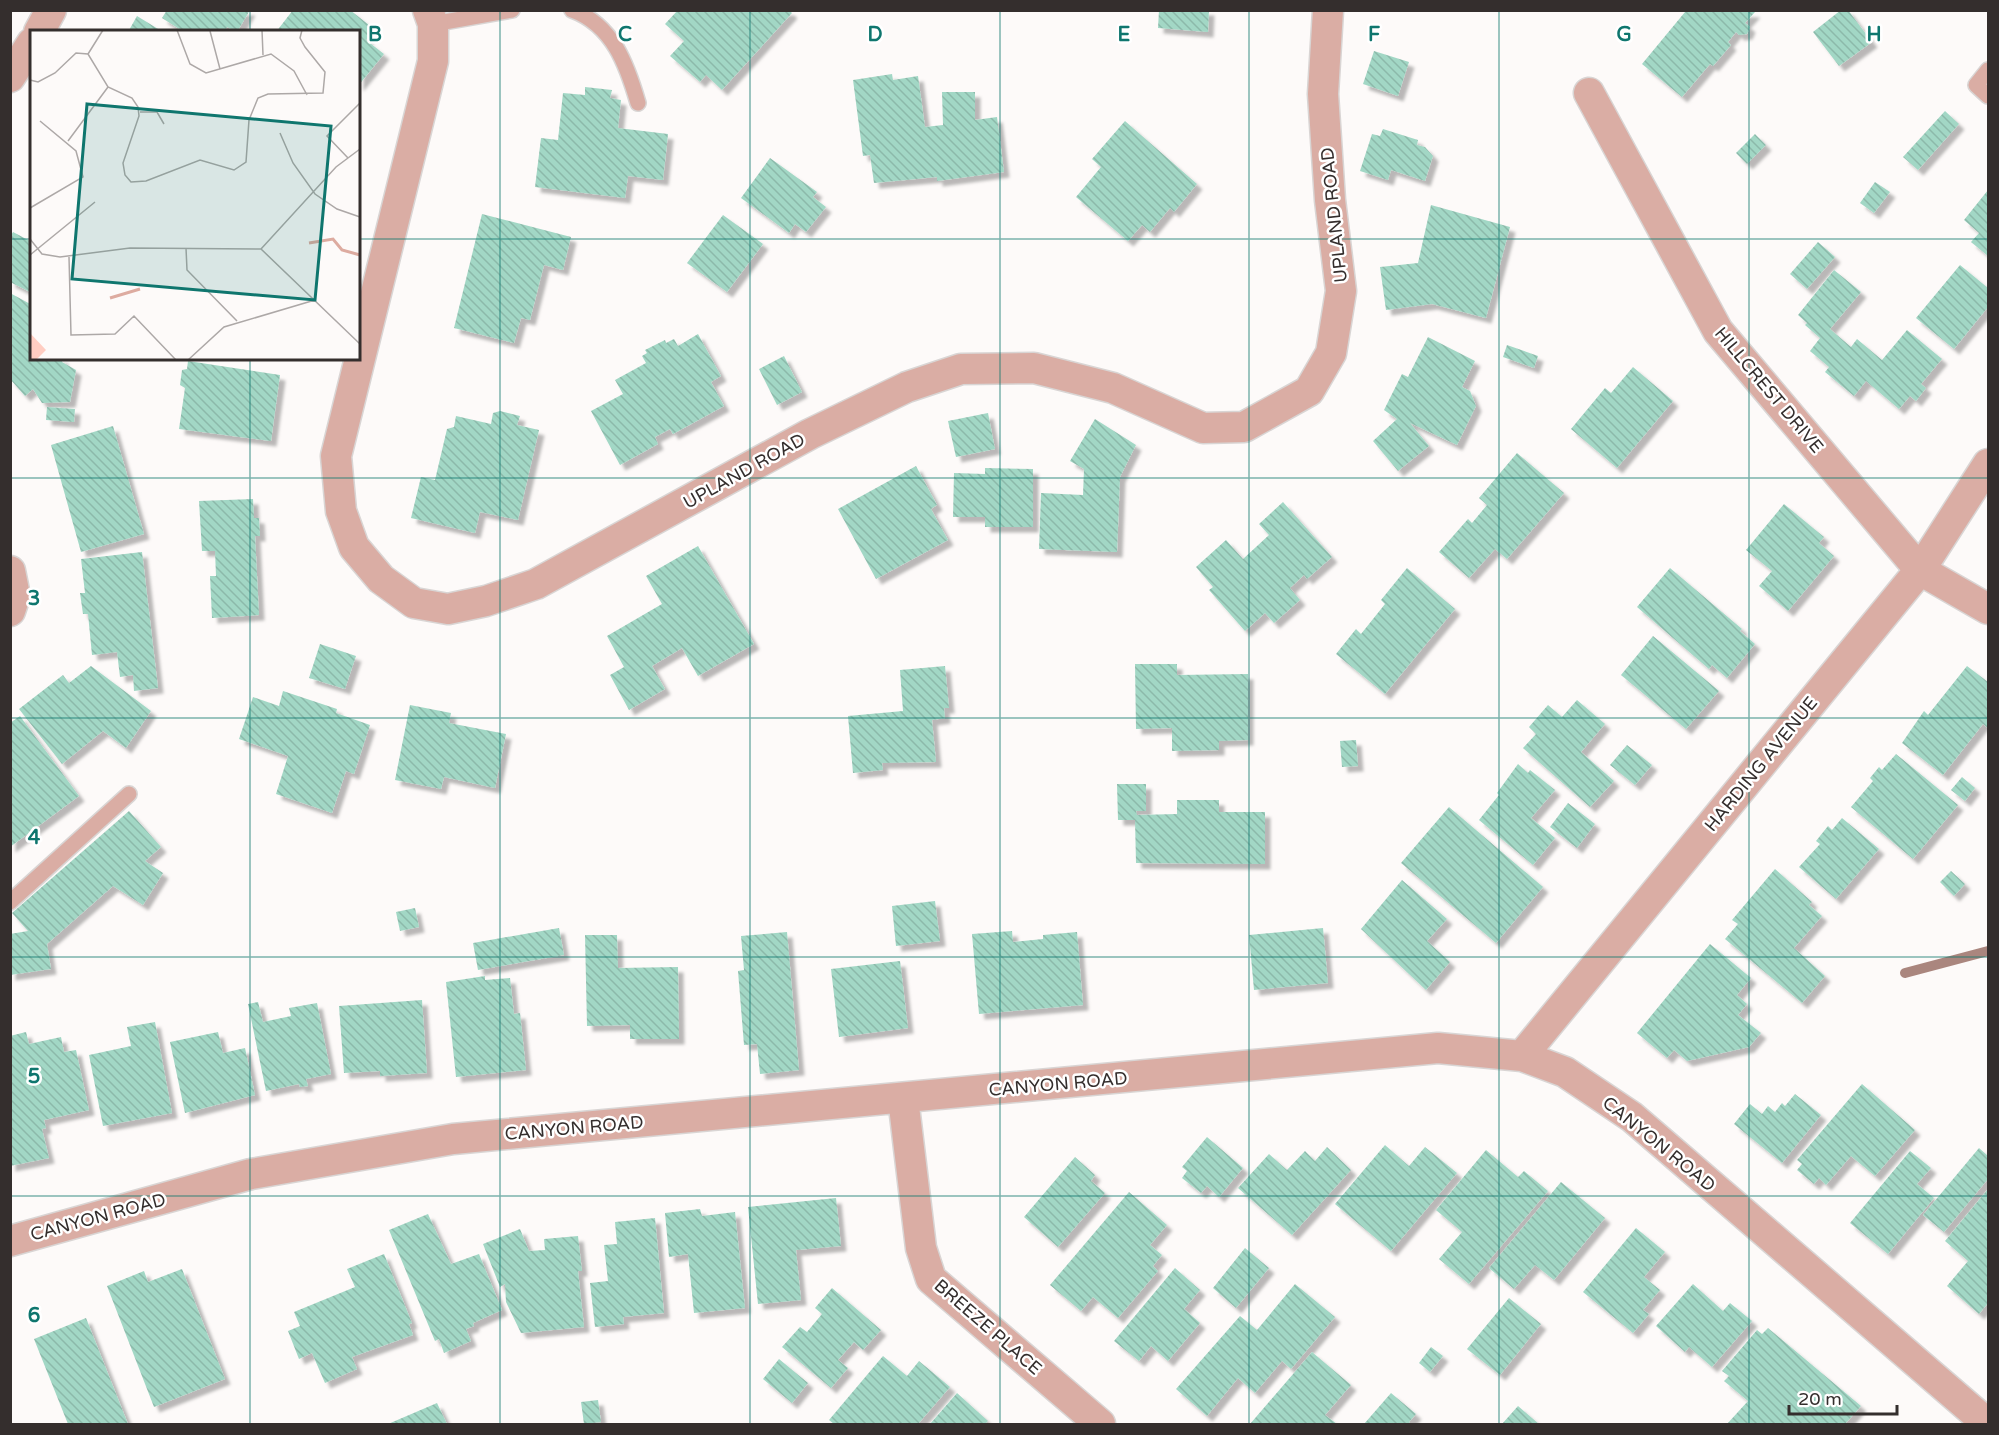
<svg xmlns="http://www.w3.org/2000/svg" width="1999" height="1435" font-family="'Varela Round',sans-serif">
<defs>
<pattern id="building-back-hatch" width="6" height="6" patternUnits="userSpaceOnUse" patternTransform="scale(1.5)"><rect width="6" height="6" fill="#a2d7c5"/><path d="M-1 5l2 2M0 0l6 6M5-1l2 2" fill="none" stroke="#8cb9aa"/></pattern>
<filter id="shadow"><feDropShadow dx="5.5" dy="5.5" stdDeviation="1.5" flood-color="#0004"/></filter>
</defs>
<rect width="100%" height="100%" fill="#fdfaf9"/>
<g fill="none" stroke-linecap="round" stroke-linejoin="round">
<!-- stream -->
<path stroke="#aa867e" stroke-width="10" d="M1905 973 1988 951"/>
</g>
<!-- building -->
<path fill="url(#building-back-hatch)" filter="url(#shadow)" d="M167 10H250L237 32 227 27 225 32H184L162 18Z
M293 10H350L374 29 366 40 384 54 358 86V32H276Z
M678 10H789L792 13 722 90 706 75 700 82 670 56 684 41 665 24Z
M1159 10H1209L1208 32 1158 28Z
M1682 10 1755 12 1745 23 1750 27 1747 34 1739 35 1736 32 1728 42 1731 45 1713 66 1710 64 1682 97 1642 64 1685 12Z
M1841 10H1848L1872 42 1839 66 1813 32Z
M137 16 163 32H128Z
M1374 51 1409 62 1398 96 1363 84Z
M892 74 893 80 918 76 925 127 943 125 942 92H975V120L997 117 1004 172 937 181V177L874 183 870 155 863 156 853 80Z
M585 87 612 90 610 98 621 100 618 128 668 134 663 180 628 176 625 198 535 187 541 138 558 140 563 93 585 95Z
M1945 111 1959 124 1918 170 1903 157Z
M1125 121 1197 184 1174 212 1170 208 1150 232 1142 225 1128 241 1076 197 1101 167 1092 159Z
M1383 129 1418 140 1417 145 1425 147 1433 156 1425 181 1391 170 1388 180 1360 171 1372 134 1380 136Z
M1755 134 1766 145 1747 164 1736 153Z
M770 158 817 192 813 197 826 207 806 232 795 224 789 233 741 198Z
M1875 182 1890 192 1874 213 1860 203Z
M1988 190V256L1971 242 1979 233 1964 220Z
M1431 205 1510 227 1486 318 1432 304 1386 310 1380 267 1418 263Z
M482 214 571 237 563 270 544 265 530 320 521 318 514 343 454 328Z
M723 215 763 244 727 292 687 263Z
M13 232 30 241 32 238V293L10 282V237Z
M1818 242 1835 257 1807 289 1790 274Z
M1960 265 1988 288V307L1954 349 1916 318Z
M1834 270 1861 292 1830 329 1851 347 1857 339 1882 360 1907 330 1942 359 1921 384 1926 388 1916 401 1910 396 1899 409 1866 381 1854 396 1825 372 1829 367 1810 351 1820 338 1805 325 1807 323 1798 315Z
M10 293 32 305V358H63L62 362 76 370 70 402 42 403 33 389 25 396 10 379Z
M698 334 721 376 711 382 724 406 673 434 670 429 655 437 658 444 620 465 591 411 623 394 615 380 646 363 642 356 647 353 645 350 665 340 666 343 674 339 678 346Z
M1428 337 1475 361 1462 387 1470 391 1476 406 1457 445 1410 423 1429 446 1398 471 1373 441 1397 419 1384 410 1402 374 1408 377Z
M1507 345 1538 356 1534 368 1503 357Z
M784 356 802 392 777 405 759 369Z
M188 361 280 375 271 441 179 429 185 388 180 385 182 370 187 369Z
M1633 367 1673 401 1617 468 1571 429 1605 388 1611 393Z
M47 407 75 409 74 422 46 420Z
M500 411 520 416 517 425 539 430 518 520 480 512 475 533 411 518 421 477 435 480 447 429 454 427 456 416 491 424 493 413Z
M988 413 995 449 956 457 948 421Z
M1095 419 1136 445 1120 477 1117 552 1039 549 1041 493 1083 495 1084 469 1070 461Z
M113 426 144 534 81 552 51 445Z
M1517 453 1564 493 1507 559 1495 549 1469 578 1439 552 1468 519 1472 523 1487 505 1479 498Z
M916 466 937 505 931 509 948 540 876 579 838 509Z
M985 468 1033 469V527H985V517H953L954 473 985 474Z
M253 499 254 518H259L260 536H255L259 615 212 618 210 576H216L215 551H202L199 501Z
M1283 502 1332 557 1307 579 1304 575 1290 588 1300 600 1274 623 1265 613 1245 631 1209 590 1213 587 1196 567 1226 540 1243 559 1269 535 1259 524Z
M1784 504 1824 537 1819 543 1834 556 1788 611 1759 586 1772 571 1746 550Z
M698 546 754 644 698 676 682 648 652 666 665 689 629 710 610 675 624 667 607 636 662 604 646 576Z
M142 552 158 688 134 691 133 675 120 677 117 652 92 655 88 614H83L80 593H85L81 559Z
M1407 568 1455 609 1385 694 1336 654 1356 629 1361 634 1385 604 1381 600Z
M1670 568 1742 629 1740 631 1755 644 1727 678 1712 665 1709 669 1637 607Z
M1653 636 1719 691 1686 729 1621 675Z
M320 644 356 656 345 689 309 678Z
M1135 664H1177V675L1248 674V740L1219 741V750L1172 751V728L1136 729Z
M91 666 151 711 126 748 103 731 62 764 19 709 63 675 69 683Z
M945 666 949 708H944L945 718 932 720 936 762 882 763 883 770 853 773 848 716 903 711 900 670Z
M1967 666 1988 682V728L1983 724 1943 775 1902 743 1924 711 1928 715Z
M283 691 337 709 336 713 370 725 354 774 346 771 332 813 276 794 288 756 239 739 253 697 279 706Z
M1577 700 1605 724 1581 752 1614 781 1590 807 1523 748 1536 734 1529 727 1548 705 1562 717Z
M410 705 451 713 449 723 506 734 495 788 444 777 441 789 395 780Z
M20 716 79 796 10 847V723Z
M1356 740 1358 766 1342 767 1340 741Z
M1627 745 1652 765 1635 785 1610 765Z
M1896 754 1958 805 1913 859 1851 807 1873 781 1870 778 1879 767 1882 770Z
M1518 764 1528 773 1530 770 1555 790 1531 818 1555 838 1533 865 1479 820 1499 795 1497 793Z
M1962 777 1975 788 1965 801 1951 790Z
M1117 784H1146V811H1136L1137 815 1177 814V800H1219V812H1265V864L1136 863 1135 820H1118Z
M1568 803 1595 824 1577 848 1550 827Z
M1449 807 1543 887 1496 943 1401 863Z
M129 811 161 847 145 861 163 873 143 905 113 886 47 944 51 969 10 975V934L28 931 12 913Z
M1842 818 1879 849 1836 899 1799 867 1820 844 1816 841 1828 826 1832 830Z
M1775 869 1812 902 1809 905 1822 916 1794 948 1825 976 1802 1003 1725 939 1738 924 1732 920Z
M1951 871 1965 884 1954 896 1940 882Z
M1402 880 1447 919 1427 941 1450 962 1426 990 1361 929Z
M935 901 940 941 896 946 892 906Z
M415 908 419 927 400 931 396 912Z
M559 928 564 955 478 970 473 943Z
M1323 928 1328 983 1254 990 1249 935Z
M1012 931 1013 942 1043 939V935L1077 932 1083 1005 979 1014 972 934Z
M787 932 799 1070 760 1074 757 1044 744 1045 738 971 744 970 741 936Z
M585 935H617L618 968 678 967 679 1039H630V1025L587 1026Z
M1710 944 1751 978 1737 995 1747 1004 1738 1015 1761 1033 1749 1047 1687 1061 1674 1050 1667 1058 1637 1033Z
M900 961 908 1028 839 1037 831 969Z
M485 976V980L510 978 514 1014 520 1013 526 1070 456 1077 446 982Z
M422 1000 427 1073 380 1076V1071L344 1073 339 1006Z
M258 1002 263 1022 291 1016 289 1008 317 1003 331 1074 306 1079 308 1086 300 1087 299 1084 266 1091 248 1004Z
M155 1022 172 1113 103 1126 89 1055 131 1046 127 1027Z
M26 1032 29 1044 61 1037 64 1052 76 1050 89 1110 44 1120 46 1128 42 1129 49 1158 10 1166V1036Z
M218 1032 223 1053 245 1048 255 1095 185 1113 170 1042Z
M1862 1084 1915 1130 1875 1176 1851 1156 1826 1185 1819 1178 1814 1184 1797 1170 1802 1164 1797 1160Z
M1795 1094 1821 1115 1782 1163 1734 1124 1750 1104 1762 1114 1768 1106 1775 1112 1782 1103 1785 1106Z
M1207 1137 1243 1168 1219 1197 1207 1186 1201 1193 1182 1178 1187 1171 1182 1167Z
M1385 1145 1409 1166 1425 1147 1457 1173 1391 1251 1335 1204Z
M1327 1147 1351 1170 1292 1235 1238 1188 1269 1154 1287 1170 1305 1151 1315 1161Z
M1979 1148 1988 1156V1179L1944 1232 1923 1215Z
M1486 1150 1518 1177 1524 1171 1548 1191 1469 1284 1439 1259 1462 1232 1436 1210Z
M1910 1151 1931 1168 1917 1184 1934 1198 1888 1254 1850 1223Z
M1075 1157 1095 1175 1091 1181 1105 1193 1058 1247 1024 1217Z
M1561 1182 1605 1218 1554 1280 1535 1265 1514 1289 1489 1268Z
M1988 1189V1303L1979 1314 1947 1286 1968 1261 1945 1241Z
M1129 1192 1167 1225 1150 1245 1162 1255 1153 1266 1158 1271 1118 1318 1093 1297 1081 1311 1050 1285Z
M836 1198 841 1246 796 1250 801 1300 758 1304 748 1207Z
M700 1209 702 1216 735 1212 745 1308 694 1313 688 1254 669 1257 665 1213Z
M428 1214 451 1264 479 1254 502 1310 473 1323 474 1326 466 1329 471 1341 444 1353 439 1339 435 1341 389 1230Z
M655 1218 664 1313 623 1317 624 1324 595 1327 590 1283 608 1281 604 1245 617 1244 615 1222Z
M1636 1228 1665 1252 1644 1277 1660 1290 1643 1310 1649 1314 1633 1333 1583 1292Z
M520 1229 529 1251 545 1250 544 1239 578 1236 582 1271H578L584 1327 521 1333 506 1302 505 1284 500 1287 483 1244Z
M1245 1248 1269 1268 1236 1308 1213 1288Z
M384 1254 412 1323 409 1324 413 1335 352 1357 357 1369 325 1383 312 1353 299 1359 288 1331 300 1326 294 1312 355 1287 347 1269Z
M1175 1268 1200 1290 1184 1309 1200 1323 1168 1361 1151 1346 1139 1361 1114 1341Z
M182 1269 225 1379 154 1407 107 1286 144 1271 148 1282Z
M1295 1284 1335 1317 1291 1369 1282 1361 1255 1393 1238 1378 1207 1416 1176 1389 1240 1316 1257 1330Z
M1693 1284 1723 1311 1730 1303 1752 1321 1712 1367 1689 1347 1685 1352 1656 1326Z
M832 1288 881 1330 863 1350 854 1342 838 1360 848 1368 831 1388 782 1347 800 1327 807 1332 822 1314 815 1308Z
M1509 1298 1541 1324 1500 1375 1467 1349Z
M86 1318 128 1424H68L34 1339Z
M1768 1328 1861 1406 1845 1424H1727L1748 1401 1724 1381 1729 1376 1722 1371 1757 1330 1762 1334Z
M1431 1347 1443 1356 1430 1372 1419 1363Z
M1312 1352 1351 1385 1325 1415 1337 1424H1250Z
M883 1356 907 1376 919 1361 950 1387 918 1424H834L829 1420Z
M779 1359 808 1383 792 1403 763 1379Z
M957 1393 988 1421 985 1424H930Z
M1391 1393 1416 1414 1409 1422 1411 1424H1364Z
M598 1400 601 1422 584 1424 581 1402Z
M437 1403 447 1424H388Z
M1518 1406 1539 1424H1502Z"/>
<g fill="none" stroke-linecap="round" stroke-linejoin="round">
<!-- lane casing -->
<g stroke="#d9d5d4" stroke-width="18">
<path id="lane" d="M572 10C613 25 627 65 638 103
M433 24 512 10
M1988 70 1976 85 1988 96
M10 902 129 794"/>
</g>
<!-- street casing -->
<g stroke="#d9d5d4" stroke-width="33">
<path id="street" d="M428 10 433 24V61L336 456 341 511 354 547 381 579 414 603 448 609 486 601 536 584 810 434 907 387 961 369 1034 368 1113 388 1203 428 1244 427 1309 391 1331 353 1341 291 1330 200 1323 94 1328 10
M39 32 51 10
M10 77 32 43
M1589 93 1718 331 1920 570 1988 609
M10 571 15 596 10 611
M1522 1056 1920 570 1988 464
M903 1098 921 1248 931 1279 1100 1424
M10 1241 251 1174 453 1139 1438 1048 1522 1056 1565 1072 1632 1117 1988 1424"/>
</g>
<!-- lane -->
<use href="#lane" stroke="#daada4" stroke-width="15"/>
<!-- street -->
<use href="#street" stroke="#daada4" stroke-width="30"/>
</g>
<!-- grid -->
<path fill="none" stroke="#0f766e" stroke-width="1.5" stroke-opacity="0.55" d="M250 10V32M500 10V1424M750 10V1424M1000 10V1424M1249 10V1424M1499 10V1424M1749 10V1424M10 239H32M358 239H1988M250 358V1424M10 478H1988M10 718H1988M10 957H1988M10 1196H1988"/>
<g text-anchor="middle" stroke-width="5" stroke-linejoin="round" paint-order="stroke">
<!-- street labels -->
<g font-size="18" fill="#342e2d" stroke="#fff">
<text transform="translate(1334 215) rotate(-96)" y="6">UPLAND ROAD</text>
<text transform="translate(1769 390) rotate(50)" y="6">HILLCREST DRIVE</text>
<text transform="translate(744 471) rotate(-29)" y="6">UPLAND ROAD</text>
<text transform="translate(1761 764) rotate(-51)" y="6">HARDING AVENUE</text>
<text transform="translate(1058 1084) rotate(-5)" y="6">CANYON ROAD</text>
<text transform="translate(574 1128) rotate(-5)" y="6">CANYON ROAD</text>
<text transform="translate(1659 1144) rotate(39)" y="6">CANYON ROAD</text>
<text transform="translate(98 1217) rotate(-15)" y="6">CANYON ROAD</text>
<text transform="translate(988 1327) rotate(41)" y="6">BREEZE PLACE</text>
</g>
</g>
<!-- overview -->
<g transform="translate(30 30)">
<rect width="330" height="330" fill="#fdfaf9"/>
<path d="M0 303 16 320 6 330H0Z" fill="#ffcdc2"/>
<path fill="none" stroke="#ddaba0" stroke-width="3" d="M279 213 303 209 312 220 330 225M80 268 110 259"/>
<path fill="none" stroke="#ada8a7" stroke-width="1.5" d="M147 0 160 34 176 43 241 24 264 41 277 65M232 0 233 25M180 1 190 39M58 24 73 0M0 50 8 52 25 43 46 23 58 24 78 57 102 68 108 77 109 86 93 133 95 145 101 152 116 151 170 130 204 140 216 132 219 90 228 68 238 64 293 63 295 42 275 17 270 8 272 0M110 82H127L134 94M250 103 263 133 285 164 307 179 330 187M38 111 78 57M318 128 297 106 330 73M0 178 53 147 46 121 10 91M0 209 12 224 30 227 100 218 231 219 330 314M156 218 157 240 207 291M231 219 306 137 330 119M0 225 65 172M39 227 41 305 85 304 104 286 146 330M158 330 194 297 285 270"/>
<path fill="#0f766e" fill-opacity="0.15" stroke="#0f766e" stroke-width="3" d="M57 74 301 96 285 270 42 249Z"/>
<rect width="330" height="330" fill="none" stroke="#342e2d" stroke-width="3"/>
</g>
<g font-size="20" text-anchor="middle" font-weight="bold" fill="#0f766e" stroke="#fff" stroke-width="5" stroke-linejoin="round" paint-order="stroke">
<text x="375" y="41">B</text>
<text x="625" y="41">C</text>
<text x="875" y="41">D</text>
<text x="1124" y="41">E</text>
<text x="1374" y="41">F</text>
<text x="1624" y="41">G</text>
<text x="1874" y="41">H</text>
<text x="34" y="605">3</text>
<text x="34" y="844">4</text>
<text x="34" y="1083">5</text>
<text x="34" y="1322">6</text>
</g>
<!-- border -->
<rect width="1999" height="1435" fill="none" stroke="#342e2d" stroke-width="24"/>
<!-- scale -->
<path d="M1789 1405v9h108v-9" fill="none" stroke="#342e2d" stroke-width="3"/>
<text x="1798" y="1405" font-size="18" fill="#342e2d" stroke="#ffffff" stroke-width="4.5" paint-order="stroke">20 m</text>
</svg>
